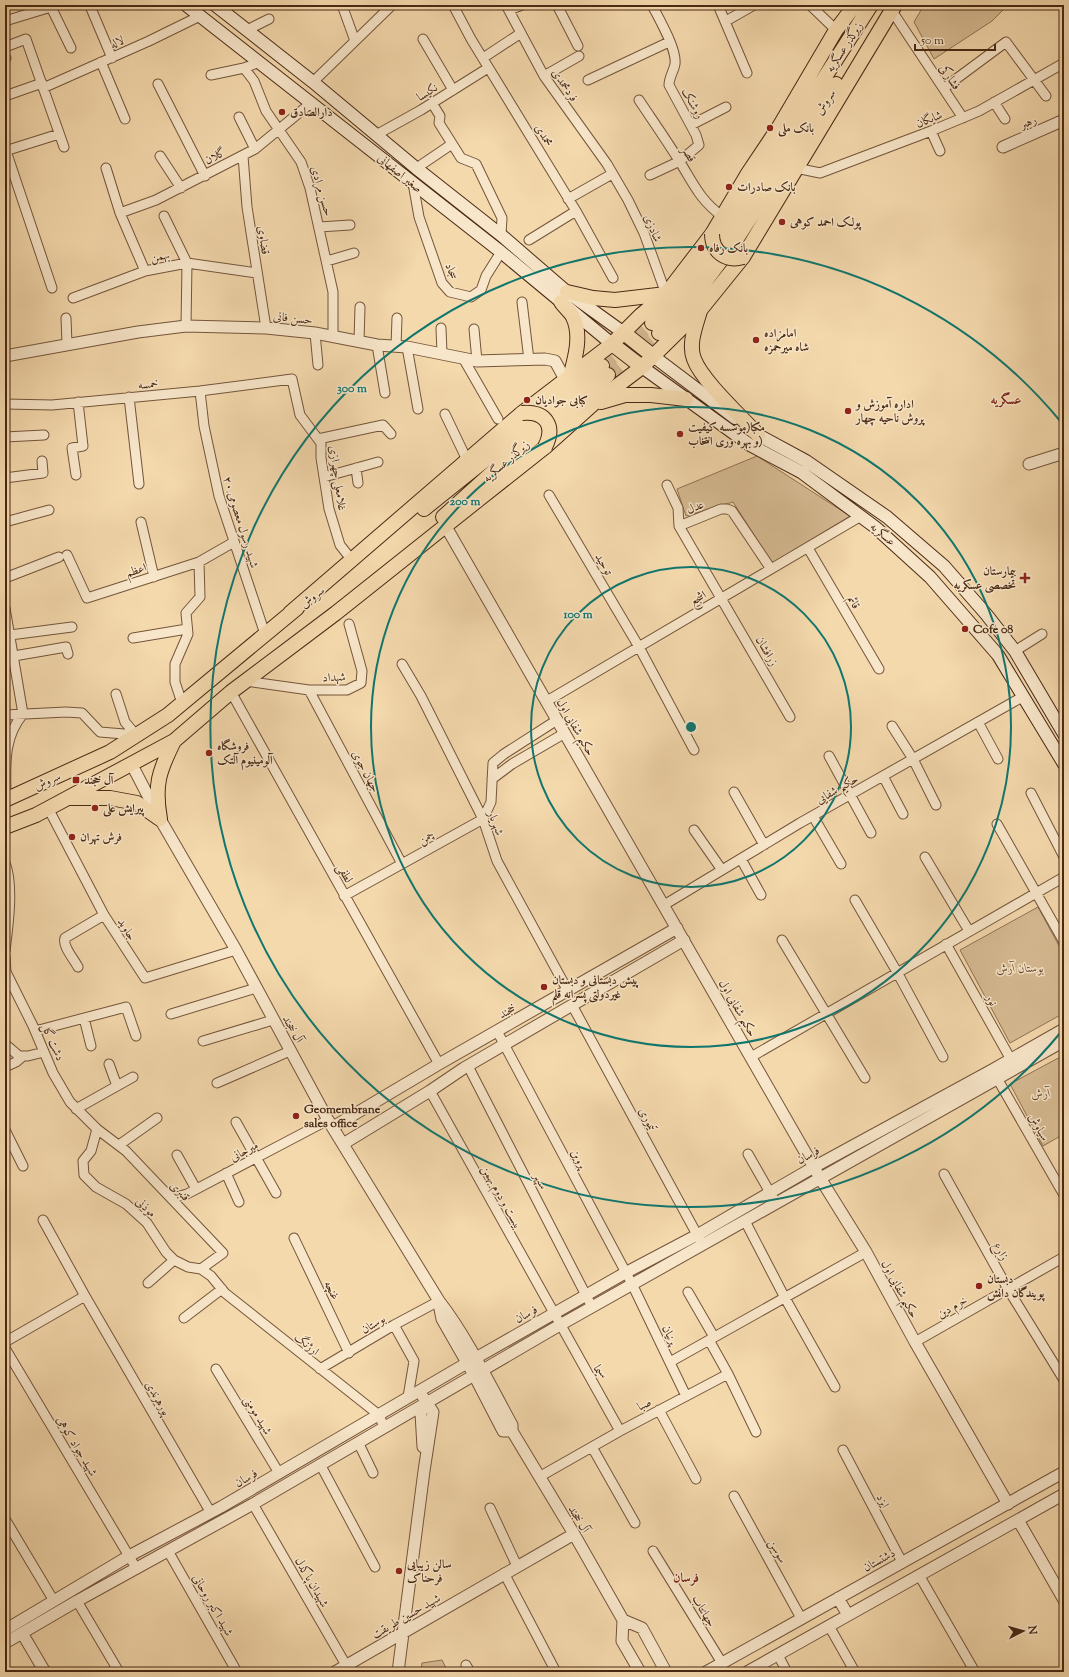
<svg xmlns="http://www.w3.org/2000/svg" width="1069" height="1677" font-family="'Sorts Mill Goudy',Amiri,serif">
<rect width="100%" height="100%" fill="#f4d9ad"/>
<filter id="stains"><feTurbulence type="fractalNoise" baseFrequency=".005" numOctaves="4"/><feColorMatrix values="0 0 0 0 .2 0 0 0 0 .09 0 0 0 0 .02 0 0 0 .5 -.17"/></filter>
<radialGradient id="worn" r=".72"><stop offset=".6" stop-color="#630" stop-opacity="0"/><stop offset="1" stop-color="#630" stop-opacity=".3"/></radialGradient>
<!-- green -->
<path fill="#d7bb93" stroke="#907254" d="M924 5H1008L992 21 934 59 914 22Z
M757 456 850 516 772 563 733 502 686 516 677 489Z
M1038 907 1064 955V1013L1010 1043 960 950Z
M1064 1055V1134L1043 1146 1010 1084Z
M442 1660 448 1672H421L422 1663Z"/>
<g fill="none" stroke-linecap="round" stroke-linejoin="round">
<!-- primary-tunnel -->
<path stroke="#d2b68e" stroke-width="14" stroke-dasharray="14 7" stroke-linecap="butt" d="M602 366 652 323
M608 375 659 333"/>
<!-- minor casing -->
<g stroke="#74553a" stroke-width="11">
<path id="minor" d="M342 5 355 41
M453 5 471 39 576 211 613 278
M506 5 544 76 607 164 628 200 644 233 666 294
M557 5 578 46
M718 5 747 73
M810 5 836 30
M90 6 112 58
M509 10 522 5
M892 11 963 118
M5 21 51 7 71 48
M726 21 754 5
M247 30 269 19
M423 39 453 90
M5 47 26 39 64 147
M5 57 6 58
M483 58 521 33
M101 62 125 119
M244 68 254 81 266 111 301 162 310 188 333 292V336
M211 75 244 68 260 62
M544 76 579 56
M588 80 669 42
M313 82 392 5
M158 84 205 176
M43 88 149 41 200 16
M944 88 1006 42 1046 96
M5 96 42 83
M639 100C653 121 667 141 680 162 694 185 700 200 723 217
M994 102 1005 119
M432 103 440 116 439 123 461 158 476 164 502 218 501 235
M239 117 255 149
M691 125 726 107
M931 131 940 151
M376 135 421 110 488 68
M5 151 59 134
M6 151 52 288
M160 156 181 188
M243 156 247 207 266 328
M421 165 452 144
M106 168 120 213 145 271
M796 168 820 173 931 131 979 111 1064 63
M650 175 680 161 699 145 696 135 669 85C669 77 674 71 675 64 677 49 659 19 652 5
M413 183 419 217 442 283 450 292 471 297 481 290 486 276 501 252
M568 199 612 174
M120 213 156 200 255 149 311 103
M164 216 187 263 186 326
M319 227 350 225
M529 240 576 211
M327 261 354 253
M73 298 145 271 187 263 257 273
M522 302 529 360
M66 318 67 344
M441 328 442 353
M474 329 477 361
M315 333 318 365
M359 341 360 307
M377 345 385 393
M396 346 397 318
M407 347 418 409
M463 358 498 419
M200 391 204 426 219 496 265 634
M129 397 139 484
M5 404 52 405 200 391 292 379 300 415 321 443V458L329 509 340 545 351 559
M445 414 467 460
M5 437 44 435
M318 439 383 425 391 434
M356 468 358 483
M76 475 72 448 83 446 78 402
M324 477 378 462
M5 478 43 473 42 461
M667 485 678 508 679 526 790 717
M549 495 639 647 694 750
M5 522 49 510
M141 522 154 577
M679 526 721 509H727L732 511 771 569
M808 548 879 669
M67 555 87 598 199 562 234 542
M5 578 59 557
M5 608 23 714
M10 635 72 627
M133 638 187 629
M1015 651 1042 634
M14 656 66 647 68 654
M402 664 421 696 483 819 497 861 568 991
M245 681 309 690H347L361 683 362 671 349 624
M309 690 402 864
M231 692 439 1064
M116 694 125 722 136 735
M547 701 861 516
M182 703 175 682V664L188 634 186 613 200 597 199 562
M5 715 66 712 82 713 100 732 136 735
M978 722 998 759
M892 726 913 759 936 805
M829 756 871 833
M883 776 903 814
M492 779 512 764 565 733
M734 792 764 845
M1031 793 1064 857
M6 799C6 768 2 739 23 714
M48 808 104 915 145 978 236 950
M813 816 841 864
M997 824 1064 942
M694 830 722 870
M925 857 969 931
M741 859 761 895
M5 863C14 885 8 927 5 951
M344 896 483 819 491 802 493 763 504 754 557 720
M855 900 897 972 943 1057
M664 905 800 823 1024 696
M782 940 865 1078
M946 944 1014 1065
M5 956 6 972 33 1026 53 1073 70 1102 97 1129 126 1151 223 1253 201 1269
M78 967C74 959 62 946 65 938L104 915
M572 1005 700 1240
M171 1014 256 988
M84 1018 91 1046
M35 1031 126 1007 136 1036
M497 1031 632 1284 686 1396
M203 1041 273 1020
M5 1044 19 1056H23
M751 1057 1064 877
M109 1064 117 1086
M468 1066 592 1307
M5 1067 16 1062 23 1056H28L44 1052
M994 1073 1064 1195
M217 1083 290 1051
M430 1091 620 1431
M76 1109 133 1077
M236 1122 276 1193
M97 1129 91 1151 83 1161 84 1175 96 1187 126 1204 147 1223 166 1252 174 1260 188 1267 201 1269 211 1276 225 1293 379 1415 384 1427
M5 1130 23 1166
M119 1145 157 1118
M748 1154 776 1203
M177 1155 196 1189
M226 1173 239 1202
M944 1174 1008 1289 1064 1380
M168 1195 176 1197 187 1194 328 1120
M43 1220 85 1296 211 1513
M745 1221 785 1298 835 1387
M294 1238 349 1353
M148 1283 174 1260
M688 1292 714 1337
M184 1318 222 1289
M394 1325 414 1361 408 1397
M5 1342 85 1296
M915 1342 1064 1257
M5 1348 136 1568
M670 1362 866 1252
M216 1369 279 1473
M320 1369 394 1325 439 1301
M728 1374 756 1432
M659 1410 696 1479
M358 1442 373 1473
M592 1447 635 1523
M843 1450 902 1562
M320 1464 375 1567
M539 1477 620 1431 728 1374 709 1340
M734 1496 801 1618
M253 1504 350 1672
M490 1508 517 1566
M5 1519 54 1601
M168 1551 237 1672
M653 1551 722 1663
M504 1573 556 1672
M919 1575 975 1672
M77 1601 119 1672
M829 1626 855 1672
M778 1655 787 1672
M466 1665 470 1672"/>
</g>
<!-- tertiary casing -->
<g stroke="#74553a" stroke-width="13">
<path id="tertiary" d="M1003 147 1064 120
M5 356 138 332 186 326 266 328 315 333 377 345 407 347 477 361 545 359 555 361 566 381
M1029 464 1064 453
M445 525 820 1178 866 1252 915 1342 1008 1504
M132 765 160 819 236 950 328 1120 439 1301C467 1337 490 1385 512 1425V1431L574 1534 623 1620
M333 1127 439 1064 677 928
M343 1144 430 1091 464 1068 684 940
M439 1304 442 1319 474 1375 503 1431H512
M423 1447 421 1413 426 1402
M1018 1520 1064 1600
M838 1598 848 1615
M5 1630 129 1556 221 1507 467 1363 625 1273 697 1235 814 1167 992 1070 1064 1029
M22 1633 45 1672
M5 1643 77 1601 253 1504 560 1325 1064 1041
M335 1672 574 1534
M398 1672 424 1471 433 1412 423 1397
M640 1672 622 1641 623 1620 642 1628 666 1672
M706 1672 1064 1472
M747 1672 1064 1494"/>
</g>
<!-- secondary casing -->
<g stroke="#492914" stroke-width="14">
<path id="secondary" d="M186 5 501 252 612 344
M215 5 313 82 416 168 501 235 567 292 624 333
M653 356 735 418
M642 367 750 445 801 472 875 527 930 577 998 655 1064 764
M751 430 758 435 806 461 887 517 944 566 986 614 1015 651 1064 734"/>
</g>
<!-- primary casing -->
<g stroke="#492914" stroke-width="16">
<path id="primary" d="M567 292 593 298 615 300 666 294
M561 302C564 307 571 312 573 317 582 335 575 359 570 377
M700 311C696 325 688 344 694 359 702 381 742 417 758 435
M652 323 686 288 723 236 871 5
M624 333 653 356
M659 333 695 295 734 243 836 84
M612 344 642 367
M601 402 625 395H651L686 399
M424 509 602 366
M443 517 494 471 608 375
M290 613 522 413 612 344 641 315 666 294 712 234 747 175 779 127 836 30 855 5
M71 798H110L137 803 160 819
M5 800 110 752 168 715 297 608
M160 819C154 785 159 771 174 741
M5 827 36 815 174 741 231 692 336 613 478 500 545 447 593 404 642 367 701 309 743 257 895 5"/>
</g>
<!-- minor -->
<use href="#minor" stroke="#f8e6ca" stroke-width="9"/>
<!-- tertiary -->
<use href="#tertiary" stroke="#f8e6ca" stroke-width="11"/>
<!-- secondary -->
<use href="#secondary" stroke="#f8e6ca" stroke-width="12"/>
<!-- primary -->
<use href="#primary" stroke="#f4d9ad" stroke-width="14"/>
<!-- primary-bridge casing -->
<g stroke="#492914" stroke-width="16" stroke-linecap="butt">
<path id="primary-bridge" d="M712 234C712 252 726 262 743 257
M522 413C545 411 556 425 545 447"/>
</g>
<!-- primary-bridge -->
<use href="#primary-bridge" stroke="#f4d9ad" stroke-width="14"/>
</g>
<!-- distance rings -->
<g fill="none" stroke="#0f766e" stroke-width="2">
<circle cx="691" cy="727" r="160"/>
<circle cx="691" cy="727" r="320"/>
<path d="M1061 1032A480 480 0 1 1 1061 422"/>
</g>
<!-- markers -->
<g fill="#8f2418" stroke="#f8e6ca" stroke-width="1.5">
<circle cx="282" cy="112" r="4"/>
<circle cx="770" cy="128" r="4"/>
<circle cx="729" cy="187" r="4"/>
<circle cx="782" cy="222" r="4"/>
<circle cx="701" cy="248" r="4"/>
<circle cx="756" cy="340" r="4"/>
<circle cx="527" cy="400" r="4"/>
<circle cx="848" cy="411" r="4"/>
<circle cx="680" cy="434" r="4"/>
<path d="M1023 572h4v4h4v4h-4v4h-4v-4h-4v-4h4z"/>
<circle cx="965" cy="629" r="4"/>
<circle cx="209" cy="753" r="4"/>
<rect x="72" y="776" width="8" height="8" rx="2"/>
<circle cx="95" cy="808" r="4"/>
<circle cx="72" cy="837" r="4"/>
<circle cx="544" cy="987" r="4"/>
<circle cx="296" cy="1116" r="4"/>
<circle cx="979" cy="1286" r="4"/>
<circle cx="399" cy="1571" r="4"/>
</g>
<g text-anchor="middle" stroke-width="3" stroke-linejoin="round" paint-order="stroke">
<!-- street labels -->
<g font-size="12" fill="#492914" stroke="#f8e6ca">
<text transform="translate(117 42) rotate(-24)" y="4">لاله</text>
<text transform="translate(844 47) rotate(-57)" y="4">زیرگذر عسگریه</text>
<text transform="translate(950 77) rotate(55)" y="4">فشارکی</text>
<text transform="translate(565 85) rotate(56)" y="4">فردمحمدی</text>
<text transform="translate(427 92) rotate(-32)" y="4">نکیسا</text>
<text transform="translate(825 102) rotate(-57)" y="4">سروش</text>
<text transform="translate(693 103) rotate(61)" y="4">روشنک</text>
<text transform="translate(929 119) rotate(-22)" y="4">شایگان</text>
<text transform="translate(1028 122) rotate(-24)" y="4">رهبر</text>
<text transform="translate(544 135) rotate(59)" y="4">محمدی</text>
<text transform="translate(689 154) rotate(58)" y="4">قصر</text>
<text transform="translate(215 156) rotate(-27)" y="4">گلان</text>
<text transform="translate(400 173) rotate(39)" y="4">صغیر اصفهانی</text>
<text transform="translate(322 191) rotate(74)" y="4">حسن مرادی</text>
<text transform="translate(653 228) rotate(67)" y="4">شادزی</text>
<text transform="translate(264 240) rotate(82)" y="4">قضاوی</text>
<text transform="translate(160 256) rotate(-10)" y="4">بهمن</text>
<text transform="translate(452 271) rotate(66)" y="4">سجاد</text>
<text transform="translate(293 318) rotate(6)" y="4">حسن فانی</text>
<text transform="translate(148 384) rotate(-5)" y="4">خمسه</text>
<text transform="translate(506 461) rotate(-41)" y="4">زیرگذر عسگریه</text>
<text transform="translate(338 478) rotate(82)" y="4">غلامعلی چهرازی</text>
<text transform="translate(695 507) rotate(-23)" y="4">عدل</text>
<text transform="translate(241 522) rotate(73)" y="4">۲۰_شهید رسول معصومی</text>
<text transform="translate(883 534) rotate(41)" y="4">عسگریه</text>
<text transform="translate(604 564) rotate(59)" y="4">توحید</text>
<text transform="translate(136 570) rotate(-18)" y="4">اعظم</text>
<text transform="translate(312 597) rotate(-38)" y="4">سروش</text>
<text transform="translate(698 598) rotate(-30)" y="4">اشجع</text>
<text transform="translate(854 602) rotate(60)" y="4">قائم</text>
<text transform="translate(767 651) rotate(60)" y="4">زرافشان</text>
<text transform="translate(334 677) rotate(-3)" y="4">شهداد</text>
<text transform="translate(576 727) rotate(60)" y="4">حکیم شفایی اول</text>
<text transform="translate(366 771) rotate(62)" y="4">جهان جوی</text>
<text transform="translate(47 781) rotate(-25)" y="4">سروش</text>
<text transform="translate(837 789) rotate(-30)" y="4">حکیم شفایی</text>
<text transform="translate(496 823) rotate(69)" y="4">شهریار</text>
<text transform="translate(426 837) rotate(-29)" y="4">چمن</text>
<text transform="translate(345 873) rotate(61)" y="4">لطفی</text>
<text transform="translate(127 929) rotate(57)" y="4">جاوید</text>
<text transform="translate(992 1000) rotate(61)" y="4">نور</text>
<text transform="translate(738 1008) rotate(60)" y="4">حکیم شفایی اول</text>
<text transform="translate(507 1011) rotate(-30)" y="4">خجند</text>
<text transform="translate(293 1029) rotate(61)" y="4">آل خجند</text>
<text transform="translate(53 1042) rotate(66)" y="4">دشت گل</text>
<text transform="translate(648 1119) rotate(61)" y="4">تیموری</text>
<text transform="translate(1039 1127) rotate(60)" y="4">سیاوش</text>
<text transform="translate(244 1151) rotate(-28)" y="4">میرجانی</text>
<text transform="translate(808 1155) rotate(-29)" y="4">فرسان</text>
<text transform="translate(579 1159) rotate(62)" y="4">پروین</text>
<text transform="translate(541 1181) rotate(63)" y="4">سپهر</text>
<text transform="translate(180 1191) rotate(45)" y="4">قنبری</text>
<text transform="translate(502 1197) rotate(61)" y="4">بیست و دوم بهمن</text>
<text transform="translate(146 1207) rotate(44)" y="4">موذنی</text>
<text transform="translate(1001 1251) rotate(61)" y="4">زارع</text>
<text transform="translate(900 1289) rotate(61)" y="4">حکیم شفایی اول</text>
<text transform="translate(332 1290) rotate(64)" y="4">غنچه</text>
<text transform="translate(952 1307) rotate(-30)" y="4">خرم دین</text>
<text transform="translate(526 1314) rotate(-29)" y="4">فرسان</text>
<text transform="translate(373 1324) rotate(-31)" y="4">بوستان</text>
<text transform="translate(670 1335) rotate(64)" y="4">پرنیان</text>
<text transform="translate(307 1344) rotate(39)" y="4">ارژنگ</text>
<text transform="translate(600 1372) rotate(61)" y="4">سیما</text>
<text transform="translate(158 1398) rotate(60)" y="4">پورهرندی</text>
<text transform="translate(644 1404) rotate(-28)" y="4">صبا</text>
<text transform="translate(258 1415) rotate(59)" y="4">شهید مومنی</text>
<text transform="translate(77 1446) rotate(59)" y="4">شهید جواد کوهی</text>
<text transform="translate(246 1478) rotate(-30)" y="4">فرسان</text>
<text transform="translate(883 1501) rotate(62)" y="4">ایزد</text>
<text transform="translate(579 1519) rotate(59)" y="4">آل خجند</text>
<text transform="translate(778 1551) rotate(61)" y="4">سوسن</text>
<text transform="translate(879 1560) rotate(-29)" y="4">دشتستان</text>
<text transform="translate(312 1582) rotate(60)" y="4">شهیدان پاکدل</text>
<text transform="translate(213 1605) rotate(60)" y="4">شهید اکبر روحانی</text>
<text transform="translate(704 1611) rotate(59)" y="4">جهانتاب</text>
<text transform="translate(406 1616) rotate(-30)" y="4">شهید حسین طریقت</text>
</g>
<!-- poi labels -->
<g font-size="12" font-weight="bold" fill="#492914" stroke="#f8e6ca" text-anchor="start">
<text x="290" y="116">دارالصادق</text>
<text x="778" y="132">بانک ملی</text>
<text x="737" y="191">بانک صادرات</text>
<text x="790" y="226">پولک احمد کوهی</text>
<text x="709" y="252">بانک رفاه</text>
<text x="764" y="337">امامزاده<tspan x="764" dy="14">شاه میرحمزه</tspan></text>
<text x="535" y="404">کبابی جوادیان</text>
<text x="856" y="408">اداره آموزش و<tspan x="856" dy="14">پروش ناحیه چهار</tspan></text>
<text x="688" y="431">مکبا(موسسه کیفیت<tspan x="688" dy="14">و بهره وری انتخاب)</tspan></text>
<text x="1016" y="575" text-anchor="end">بیمارستان<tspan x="1016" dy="14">تخصصی عسکریه</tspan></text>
<text x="973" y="633">Cofe 08</text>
<text x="217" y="750">فروشگاه<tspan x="217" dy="14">آلومینیوم آلتک</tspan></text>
<text x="84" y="784">آل خجند</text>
<text x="103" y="812">پیرایش علی</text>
<text x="80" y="841">فرش تهران</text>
<text x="552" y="984">پیش دبستانی و دبستان<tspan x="552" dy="14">غیردولتی پسرانه قلم</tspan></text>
<text x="304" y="1113">Geomembrane<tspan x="304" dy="14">sales office</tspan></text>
<text x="987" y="1283">دبستان<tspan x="987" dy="14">پویندگان دانش</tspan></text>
<text x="407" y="1568">سالن زیبایی<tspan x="407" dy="14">فرحناک</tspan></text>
</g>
<!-- park labels -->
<g font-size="12" font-style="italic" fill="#65462d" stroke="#f8e6ca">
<text x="1020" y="972">بوستان آرش</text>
<text x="1041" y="1097">آرش</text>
</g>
<!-- neighbourhood labels -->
<g font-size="13" font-weight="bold" fill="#7a1f14" stroke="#f8e6ca">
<text x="1006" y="404">عسگریه</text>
<text x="686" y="1582">فرسان</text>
</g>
</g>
<circle cx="691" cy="727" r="6" fill="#0f766e" stroke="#f8e6ca" stroke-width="2"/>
<g font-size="12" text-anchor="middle" font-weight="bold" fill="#0f766e" stroke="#f8e6ca" stroke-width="3" stroke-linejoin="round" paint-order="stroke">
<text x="352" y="392">300 m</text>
<text x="465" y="505">200 m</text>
<text x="578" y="618">100 m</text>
</g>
<!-- margin -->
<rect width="1069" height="1677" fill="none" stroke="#f4d9ad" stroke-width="20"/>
<rect x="6" y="6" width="1057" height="1665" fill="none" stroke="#492914" stroke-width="2"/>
<rect x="10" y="10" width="1049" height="1657" fill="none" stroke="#492914"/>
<!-- north arrow -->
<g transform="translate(1023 1631) rotate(84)" stroke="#f8e6ca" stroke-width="3" paint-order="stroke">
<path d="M0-3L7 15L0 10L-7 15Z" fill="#492914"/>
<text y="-6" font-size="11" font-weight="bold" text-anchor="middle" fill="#492914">N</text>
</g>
<!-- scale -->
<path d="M915 44v6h80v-6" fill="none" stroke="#492914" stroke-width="2"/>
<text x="921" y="44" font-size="12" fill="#492914" stroke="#f8e6ca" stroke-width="3" paint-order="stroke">50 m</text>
<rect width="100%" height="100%" filter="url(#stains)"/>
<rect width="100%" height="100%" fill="url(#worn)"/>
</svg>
